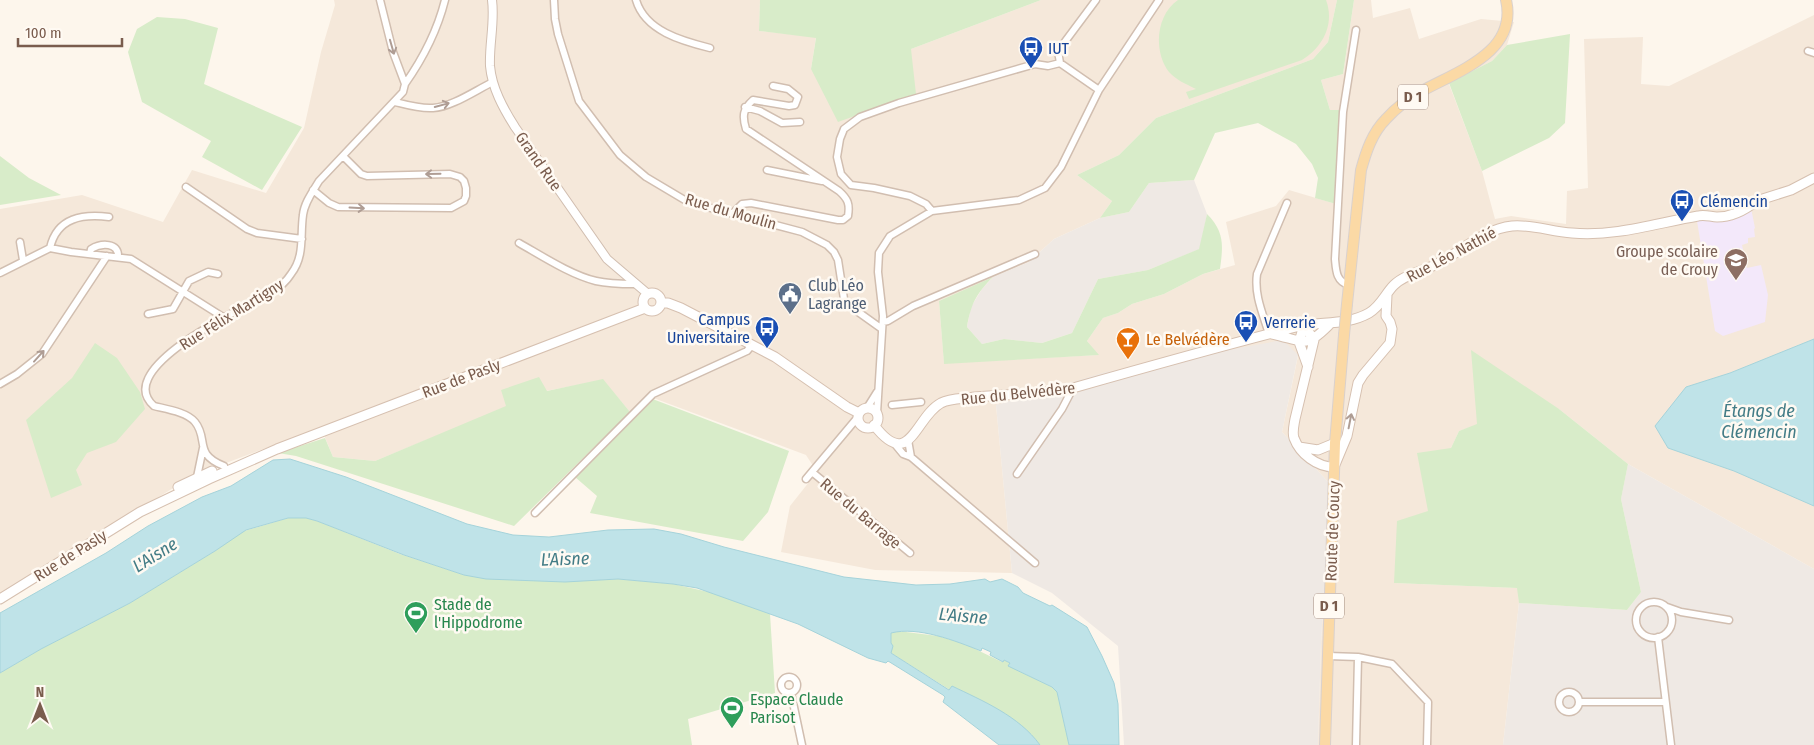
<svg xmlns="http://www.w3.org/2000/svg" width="1814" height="745" font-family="'Fira Sans Condensed',sans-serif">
<rect width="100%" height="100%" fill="#fdf6ec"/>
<!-- residential -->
<path fill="#f5e8da" d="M334 0H760L759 31 816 37 811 69 911 49 1041 0H1337L1328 42 1313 59 1156 118 1119 155 1077 175 1112 201 1100 218 1054 239 1029 262 939 301 944 363 1098 355 1087 341 1103 318 1118 313 1132 304 1164 294 1203 274 1235 265 1226 222 1276 206 1289 190 1336 204 1339 110H1330L1321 80 1343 74 1354 0H1371L1373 18 1410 8 1419 39 1481 19 1514 22 1507 45 1492 61 1449 84 1482 171 1495 219 1511 216 1566 224 1567 191 1588 188 1584 39 1643 37 1641 84 1669 86 1814 15V339L1730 373 1686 387 1668 448 1734 471 1814 506V569L1628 464 1559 409 1477 425 1459 431 1451 448 1428 512 1394 583 1518 588 1519 603 1503 745H1318L1321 643 1330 484 1282 432 1298 356 996 405 1012 573 875 570 781 552 790 506 817 472 806 455 648 396 630 412 603 380 546 391 375 461 333 457 324 435 266 448 194 475 0 596V209L82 195 163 222 192 170 266 193 304 128 321 52 335 5Z"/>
<!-- industrial -->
<path fill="#efe9e4" d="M1194 180 1207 214 1200 249 1148 270 1098 279 1072 333 1042 343 1004 339 982 344 967 327 971 307 982 289 993 277 1029 262 1054 239 1100 218 1129 212 1149 183Z
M1283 340 1298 355 1282 432 1330 484 1321 643 1318 745H1124L1118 646 1052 593 1012 573 996 405 1106 372Z
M1628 464 1814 569V745H1503L1519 603 1627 610 1641 592 1621 499Z"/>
<!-- education -->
<path fill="#f3e8fa" d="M1751 208 1755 228 1754 229 1755 237 1748 238V243L1742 245 1747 268 1761 265 1768 295 1765 322 1723 336 1715 331 1697 221 1704 220 1712 221Z"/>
<!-- green -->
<path fill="#d8ecc9" d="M760 0H1041L911 49 916 94 838 122 811 69 816 38 759 31Z
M1178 0H1326C1335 24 1323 47 1302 60L1189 99 1186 92 1196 89C1186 84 1176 80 1169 72 1153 51 1156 15 1178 0Z
M1337 0H1354L1343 74 1321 80 1330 110H1340L1336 204 1315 198 1318 178 1312 164 1296 144 1258 123 1215 133 1194 180 1149 183 1129 212 1100 218 1112 201 1077 175 1119 155 1156 118 1313 59 1328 42Z
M157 17 185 19 218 28 204 84 302 127 262 190 202 157 211 141 142 102 128 52 137 29Z
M1570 34 1565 123 1549 138 1482 171 1449 83 1492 61 1507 45Z
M0 156 29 178 61 195 0 205Z
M1207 214C1225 232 1223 246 1220 269L1203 274 1164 294 1132 304 1118 313 1103 318 1087 341 1099 355 944 364 939 301 993 277C976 294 971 304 967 327L982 344 1004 339 1042 343 1072 333 1098 279 1148 270 1199 249Z
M95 343 117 358 140 392 145 409 116 442 87 453 76 470 82 485 51 498 26 420 72 378Z
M1471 350 1559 409 1628 464 1621 499 1641 592 1627 610 1519 603 1517 588 1394 583 1397 521 1428 511 1417 453 1451 448 1459 431 1477 424Z
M539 377 547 391 603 379 630 412 514 526 296 456 278 453 325 438 333 457 375 461 506 406 501 390Z
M650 398 789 451 768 512 743 541 590 513 597 496 575 477Z
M288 518H306L317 521 400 554 464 575 594 580 618 579 673 584 713 593 770 614 775 693 688 719 692 745H0V673L41 649 130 603 215 551 241 532Z
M898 631 938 636 965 644 1002 662 1004 660 1010 663 1009 666 1052 687 1057 692 1059 698 1069 745H1040C1017 717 984 702 952 687L950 690 891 653V633Z"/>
<!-- water -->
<path fill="#bfe3e8" stroke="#a5d3da" d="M1814 339V506L1734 471 1668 448 1655 426 1686 387 1730 373Z
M290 459 346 477 467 524 513 535 549 537 608 530 654 529 681 534 724 547 844 577 916 585 950 584 985 579 990 582 1002 579 1018 587 1023 593 1050 606 1052 605 1087 627 1102 656 1114 683 1118 704 1119 745H1069L1057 692 1052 687 1008 666 1010 663 1004 660 1003 662 990 655 991 652 982 648 981 651C956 641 918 626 891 633V643L893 646 891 653 949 690 952 686C983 701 1019 716 1040 745H999L943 702 945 697 943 695 888 661 886 663 868 658 798 624 697 588 673 584 618 579 565 582 486 579 464 575 404 555 317 521 306 518H288L246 530 215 551 130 603 41 649 0 673V613L106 553 148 526 202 497 231 486 273 460Z"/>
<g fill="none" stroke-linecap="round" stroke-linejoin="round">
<!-- minor casing -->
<g stroke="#d1beb0" stroke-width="9">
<path id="minor" d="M554 0 555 19 558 34 579 101 620 155 646 177 688 202 802 232 827 245 834 252 838 260 844 299 847 304 882 329
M636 0C645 31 682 41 710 48
M1096 0 1058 51 1060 63 1099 90
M1808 51 1814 53
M405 84C424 57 437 32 445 0
M395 102C407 105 420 109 433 108 452 107 476 90 493 82
M745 107 760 111 782 123 800 122
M767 170 822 181
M186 187 247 229 257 233 302 239
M313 190 329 203 338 207 451 208 464 201 466 196V188L464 181 460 177 450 174 367 176 361 174 343 156
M932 211 926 204 910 196 874 188 851 185 841 174 837 157 840 139 844 129 860 117 899 103 1035 64 1048 66 1060 63
M732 214 742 204 751 203 838 220H843L848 216C850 204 848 199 839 191L746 129C742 116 743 109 753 100L789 106 795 105 798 97 788 89 773 86
M109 217C83 214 57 217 50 248L71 252 131 259 223 317
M20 242 23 260
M519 243C542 256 571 275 596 281 609 284 622 284 635 284
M90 254 91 249C101 243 119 242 118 257
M0 273 50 248
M1349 285C1336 282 1336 270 1335 259L1343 112 1356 30
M148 314 173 309 189 281 208 272 218 274
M883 322 888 321 913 306 1035 254
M1269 334C1263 314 1254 295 1257 274L1287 203
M0 384 17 374 42 354 107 256
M892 405 921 402
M867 408 877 392
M877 413 883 316 878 272 879 253 890 236 932 211 1019 200 1045 188 1061 167 1099 90 1159 0
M908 440 911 457
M894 443 903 454 911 457 1035 563
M224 466C193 454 209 439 195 422 187 412 166 409 154 406 110 368 249 305 272 292 280 287 286 282 291 274 305 256 300 236 303 215 304 203 313 191 319 181L403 92 405 84 393 52 380 0
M812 472 910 553
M1017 474 1062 409 1073 388
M197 477 203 448
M806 479 858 417
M535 513 653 394 747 351 752 345
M1636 620a18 18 0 1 1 36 0a18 18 0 1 1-36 0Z
M1667 607 1681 612 1729 620
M1658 637 1671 745
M1328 656 1358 657 1392 664 1428 702 1427 745
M781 685a8 8 0 1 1 16 0a8 8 0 1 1-16 0Z
M1559 702a10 10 0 1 1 20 0a10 10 0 1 1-20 0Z
M791 693 802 745
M1580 702H1665
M1356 745 1358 657"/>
</g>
<!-- tertiary casing -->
<g stroke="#d1beb0" stroke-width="10">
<path id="tertiary" d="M492 0C495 22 489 44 490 66 492 88 503 108 515 127L607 259 648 294"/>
</g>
<!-- secondary casing -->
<g stroke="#d6c0b0" stroke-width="11">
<path id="secondary" d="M1750 203 1791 190 1814 178
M643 302a9 9 0 1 1 18 0a9 9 0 1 1-18 0Z
M662 303H668L681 308 775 357 847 407 859 413
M1304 325 1314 340 1295 419C1294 425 1292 432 1294 438 1300 454 1317 467 1334 467L1347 436 1358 383 1363 375 1390 343 1392 329 1390 322 1386 316 1387 295
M1304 325 1299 342 1308 367
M1272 334C1305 341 1305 350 1331 323
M858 418a10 10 0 1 1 20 0a10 10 0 1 1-20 0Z
M874 425C910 472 915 417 941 403 951 398 964 399 975 397 1007 394 1041 394 1073 388 1147 367 1221 346 1296 327 1320 321 1346 326 1369 313 1381 306 1385 294 1394 285 1404 275 1422 271 1435 265 1460 253 1483 229 1512 226 1532 224 1552 232 1572 233 1615 237 1657 223 1698 216 1705 214 1711 217 1717 217 1731 217 1745 210 1755 202
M1299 447 1318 450 1335 443
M178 487 212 471
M0 599 140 512 209 479 277 449 645 308"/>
</g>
<!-- primary casing -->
<g stroke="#dad1cd" stroke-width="12">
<path id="primary" d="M1347 304 1361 170C1366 152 1372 133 1386 119 1396 108 1409 98 1422 91 1458 71 1518 52 1506 0
M1325 745 1335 443 1344 335"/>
</g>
<!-- minor -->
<use href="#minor" stroke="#fff" stroke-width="6"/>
<!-- tertiary -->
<use href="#tertiary" stroke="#fff" stroke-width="8"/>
<!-- secondary -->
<use href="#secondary" stroke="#fff" stroke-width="9"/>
<!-- primary -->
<use href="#primary" stroke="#fbd9a5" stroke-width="10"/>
<!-- primary-bridge casing -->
<g stroke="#dad1cd" stroke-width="12" stroke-linecap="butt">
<path id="primary-bridge" d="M1344 335 1347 304"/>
</g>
<!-- primary-bridge -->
<use href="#primary-bridge" stroke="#fbd9a5" stroke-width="10"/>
</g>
<!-- one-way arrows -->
<defs><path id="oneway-shaft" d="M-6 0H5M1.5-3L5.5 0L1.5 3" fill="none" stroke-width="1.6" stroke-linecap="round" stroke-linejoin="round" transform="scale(1.25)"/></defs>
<g stroke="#af9d94">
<use href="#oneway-shaft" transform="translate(392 47) rotate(74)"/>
<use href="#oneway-shaft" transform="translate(442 105) rotate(-15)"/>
<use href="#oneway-shaft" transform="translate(433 174) rotate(179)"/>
<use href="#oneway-shaft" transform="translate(357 208) rotate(3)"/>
<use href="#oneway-shaft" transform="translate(39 356) rotate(-48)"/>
<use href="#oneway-shaft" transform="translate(1350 421) rotate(-79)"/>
</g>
<!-- icons -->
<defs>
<g id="bus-pin" transform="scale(1.25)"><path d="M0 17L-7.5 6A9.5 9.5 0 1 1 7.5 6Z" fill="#1a4fb4" stroke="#fffaf3"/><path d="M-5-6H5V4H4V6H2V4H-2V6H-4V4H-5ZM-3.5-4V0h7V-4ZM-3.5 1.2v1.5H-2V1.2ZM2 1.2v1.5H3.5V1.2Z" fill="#fff"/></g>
<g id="school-pin" transform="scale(1.25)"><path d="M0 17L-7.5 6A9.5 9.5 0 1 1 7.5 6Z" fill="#8d6e63" stroke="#fffaf3"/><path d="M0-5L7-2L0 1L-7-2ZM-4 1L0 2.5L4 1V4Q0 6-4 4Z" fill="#fff"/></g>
<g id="civic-pin" transform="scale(1.25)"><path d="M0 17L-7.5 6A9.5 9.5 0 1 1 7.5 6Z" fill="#5c6f8a" stroke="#fffaf3"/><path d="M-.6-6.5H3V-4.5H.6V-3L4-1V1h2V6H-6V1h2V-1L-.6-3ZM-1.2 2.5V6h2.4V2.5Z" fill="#fff"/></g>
<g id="bar-pin" transform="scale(1.25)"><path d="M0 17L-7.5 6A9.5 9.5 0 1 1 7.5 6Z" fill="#e8710a" stroke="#fffaf3"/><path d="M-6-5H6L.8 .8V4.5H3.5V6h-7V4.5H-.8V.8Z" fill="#fff"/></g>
<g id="stadium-pin" transform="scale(1.25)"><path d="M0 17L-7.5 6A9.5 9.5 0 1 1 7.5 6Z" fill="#2e9e5b" stroke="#fffaf3"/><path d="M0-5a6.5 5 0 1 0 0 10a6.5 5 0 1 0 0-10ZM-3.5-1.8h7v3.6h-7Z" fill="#fff"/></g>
</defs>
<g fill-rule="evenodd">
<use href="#bus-pin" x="1031" y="48"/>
<use href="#bus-pin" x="1682" y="201"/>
<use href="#school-pin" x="1736" y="260"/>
<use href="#civic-pin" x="790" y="294"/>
<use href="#bus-pin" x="1246" y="322"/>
<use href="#bus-pin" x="767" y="328"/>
<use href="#bar-pin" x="1128" y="339"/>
<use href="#stadium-pin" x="416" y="613"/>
<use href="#stadium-pin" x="732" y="708"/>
</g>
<g text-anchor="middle" stroke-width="5" stroke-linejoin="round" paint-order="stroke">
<!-- shield labels -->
<g fill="#fffaf3" stroke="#a28b7f" stroke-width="1">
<rect x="1398" y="84.5" width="30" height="25" rx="4"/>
<rect x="1314" y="593.5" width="30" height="25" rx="4"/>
</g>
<g font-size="15" font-weight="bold" fill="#7a5c4d">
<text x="1413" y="102">D 1</text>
<text x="1329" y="611">D 1</text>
</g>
<!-- transit labels -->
<g font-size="16" fill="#164399" stroke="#fffaf3" text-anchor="start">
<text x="1048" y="54">IUT</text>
<text x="1700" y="207">Clémencin</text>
<text x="750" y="325" text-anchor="end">Campus<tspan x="750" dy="18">Universitaire</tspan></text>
<text x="1264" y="328">Verrerie</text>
</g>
<!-- street labels -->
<g font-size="16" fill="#7a5c4d" stroke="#fffaf3">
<text transform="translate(539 161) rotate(55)" y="6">Grand Rue</text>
<text transform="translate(731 211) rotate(16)" y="6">Rue du Moulin</text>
<text transform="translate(1451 254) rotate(-28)" y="6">Rue Léo Nathié</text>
<text transform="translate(231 314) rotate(-32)" y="6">Rue Félix Martigny</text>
<text transform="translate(461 378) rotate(-21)" y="6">Rue de Pasly</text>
<text transform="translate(1018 393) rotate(-6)" y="6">Rue du Belvédère</text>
<text transform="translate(861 513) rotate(40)" y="6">Rue du Barrage</text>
<text transform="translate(1332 531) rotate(-88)" y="6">Route de Coucy</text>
<text transform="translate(70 555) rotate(-32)" y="6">Rue de Pasly</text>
</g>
<!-- education labels -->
<g font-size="16" fill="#785e54" stroke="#fffaf3" text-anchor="end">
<text x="1718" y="257">Groupe scolaire<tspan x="1718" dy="18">de Crouy</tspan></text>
</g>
<!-- service labels -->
<g font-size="16" fill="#4e5e75" stroke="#fffaf3" text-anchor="start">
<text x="808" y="291">Club Léo<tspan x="808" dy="18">Lagrange</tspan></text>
</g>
<!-- food labels -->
<g font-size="16" fill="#c56008" stroke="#fffaf3" text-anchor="start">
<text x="1146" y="345">Le Belvédère</text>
</g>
<!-- leisure labels -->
<g font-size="16" fill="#27864d" stroke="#fffaf3" text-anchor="start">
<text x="434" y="610">Stade de<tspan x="434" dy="18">l'Hippodrome</tspan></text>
<text x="750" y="705">Espace Claude<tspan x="750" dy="18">Parisot</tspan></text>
</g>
<!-- water labels -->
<g font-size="18" font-style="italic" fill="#437c86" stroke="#fffaf3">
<text x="1759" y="417">Étangs de<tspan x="1759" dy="21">Clémencin</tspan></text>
<text transform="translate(155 555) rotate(-32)" y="6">L'Aisne</text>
<text transform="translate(565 559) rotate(-2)" y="6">L'Aisne</text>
<text transform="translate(963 616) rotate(5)" y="6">L'Aisne</text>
</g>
</g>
<!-- north arrow -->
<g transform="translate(40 705)" stroke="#fffaf3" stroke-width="4" paint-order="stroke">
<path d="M0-4L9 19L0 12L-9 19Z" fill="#7a5c4d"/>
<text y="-8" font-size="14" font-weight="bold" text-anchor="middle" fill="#7a5c4d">N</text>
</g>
<!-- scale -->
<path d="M18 38v8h104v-8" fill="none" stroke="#7a5c4d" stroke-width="2.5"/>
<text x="25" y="38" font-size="15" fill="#7a5c4d" stroke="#fffaf3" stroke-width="4" paint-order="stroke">100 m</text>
</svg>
